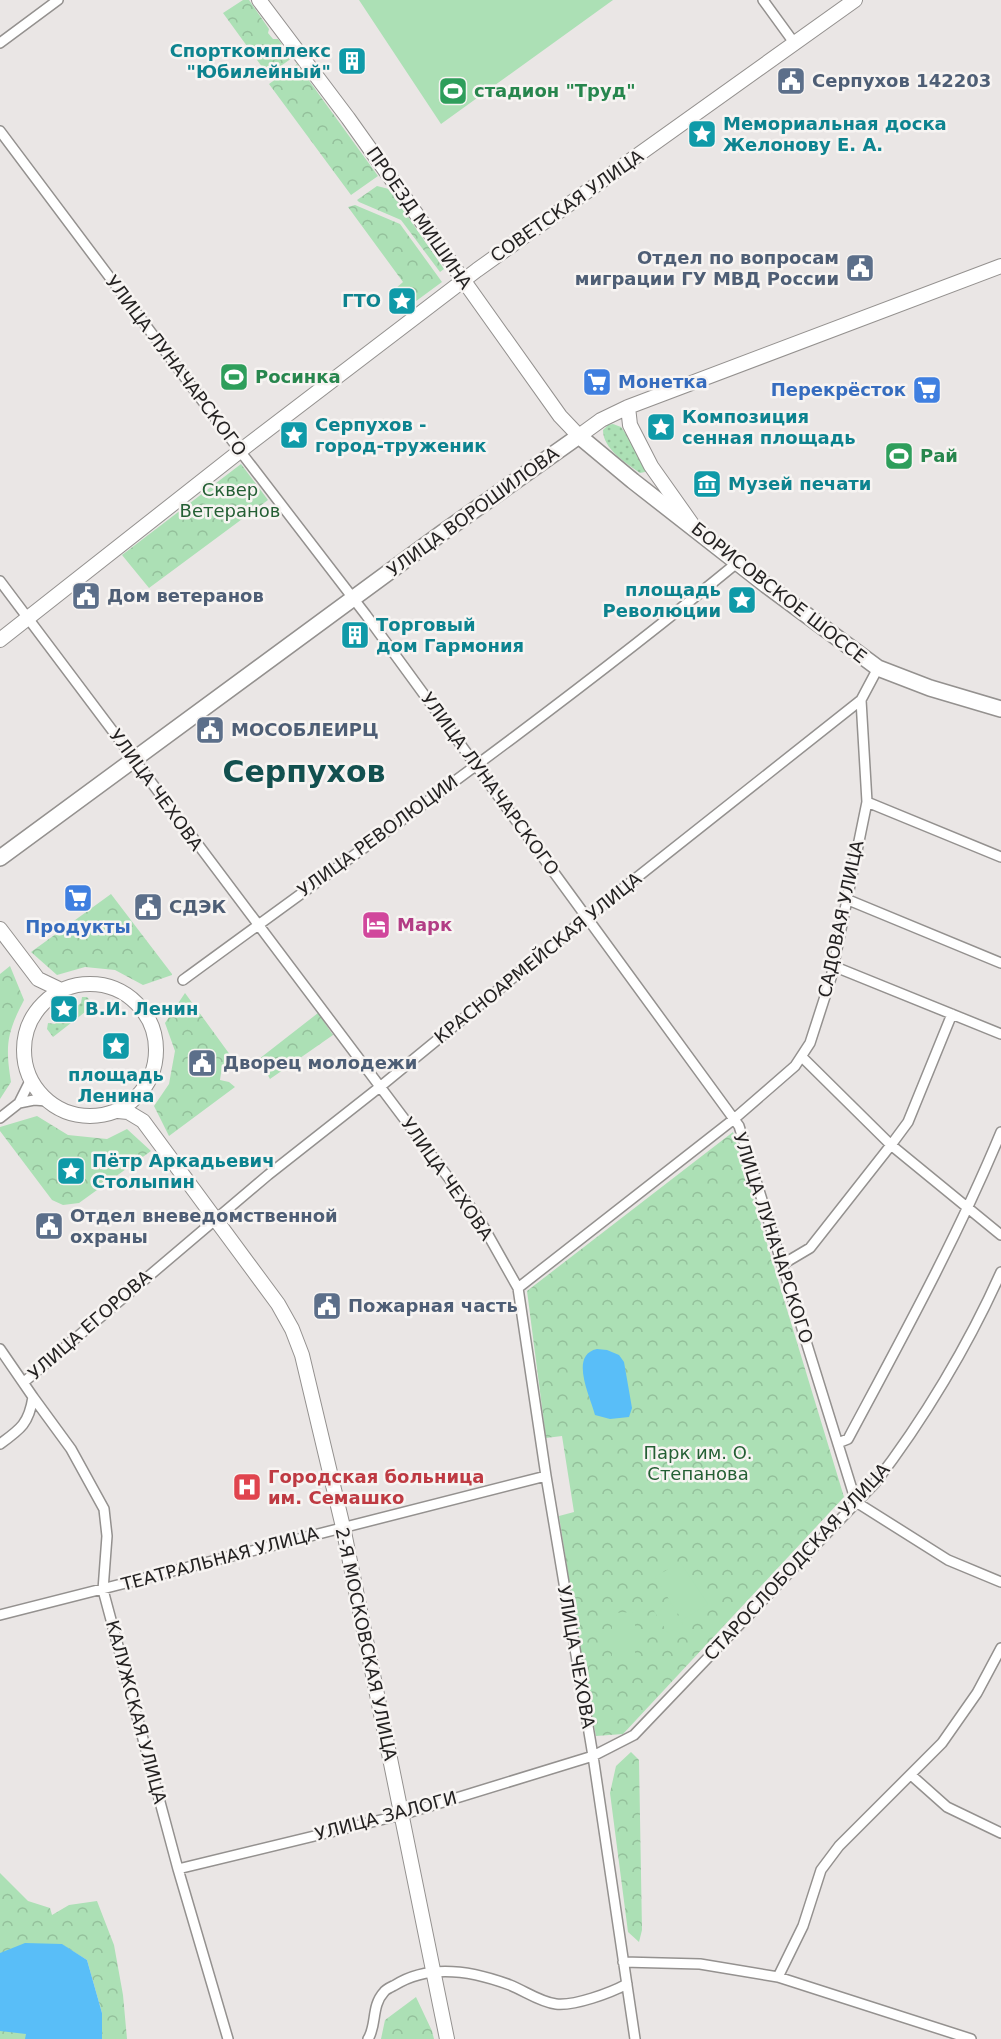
<svg xmlns="http://www.w3.org/2000/svg" width="1001" height="2039" font-family="'DejaVu Sans',sans-serif">
<defs>
<pattern id="grass-dots" width="8" height="8" patternUnits="userSpaceOnUse" patternTransform="scale(1.5)"><rect width="8" height="8" fill="#ace0b5"/><path d="M2 2h.1M6 6h.1" fill="none" stroke="#94c09b" stroke-width="1.8" stroke-linecap="round"/></pattern>
<pattern id="forest-crowns" width="20" height="18" patternUnits="userSpaceOnUse" patternTransform="scale(1.5)"><rect width="20" height="18" fill="#ace0b5"/><path d="M2 6a3 3 0 1 1 6 0M12 15a3 3 0 1 1 6 0" fill="none" stroke="#94c09b"/></pattern>
</defs>
<rect width="100%" height="100%" fill="#eae6e5"/>
<!-- grass -->
<path fill="url(#grass-dots)" d="M613 424 621 427 646 463 648 468 645 472 640 473C626 463 603 449 603 430L608 425Z
M82 997H87L94 1005 53 1037 47 1029 48 1023 55 1024 81 1003Z"/>
<!-- forest -->
<path fill="url(#forest-crowns)" d="M243 0H249L269 29 268 33 273 39H278L292 58 268 75 223 13Z
M297 64 378 176 351 195 269 84Z
M377 186 389 189 444 269 440 272 401 220 359 202 357 200Z
M355 205 400 224 442 282 408 307 395 289 403 282 348 207Z
M241 464 268 500 149 588 122 555Z
M111 894 172 974V975L143 985 115 970 85 967 57 975 31 952Z
M10 966 24 1000C7 1033 5 1045 11 1082L0 1099V974Z
M185 993 236 1063 231 1067 222 1066 220 1080 229 1082 235 1087 169 1136 154 1106 169 1084 175 1051 165 1023Z
M318 1013 333 1035 270 1079 259 1059Z
M37 1116 68 1135 107 1139 127 1129 151 1151 79 1203 63 1205 52 1200 0 1131V1127Z
M733 1132 844 1497 623 1734 596 1736 583 1667 559 1516 574 1512 562 1436 546 1438 527 1291Z
M631 1752 639 1760 642 1930 639 1942 628 1932 610 1793 616 1766Z
M0 1873 28 1901 50 1908 52 1915 69 1905 97 1901 114 1945 123 1995 127 2039H102V2013L87 1960 61 1944 90 2039H0Z
M416 1997 432 2031 434 2039H381L385 2020Z"/>
<!-- pitch -->
<path fill="#ace0b5" d="M359 0H613L441 124Z
M680 1562 708 1604 682 1620 655 1577Z
M669 1602 683 1624 668 1633 654 1611Z
M635 1612V1657H612V1613Z"/>
<!-- water -->
<path fill="#59bef8" d="M597 1349 607 1350 619 1355 624 1362 632 1408 629 1417 610 1419 595 1415C590 1396 569 1355 597 1349Z
M25 1943 62 1944 87 1960 102 2013V2039H25L26 2034 0 2031V1953Z"/>
<g fill="none" stroke-linecap="round" stroke-linejoin="round">
<!-- street casing -->
<g stroke="#94918f" stroke-width="12">
<path id="street" d="M763 0 795 44
M0 43 58 0
M0 131 240 451 366 615 739 1126 856 1502 948 1560 1001 1582
M0 581 478 1217 518 1288 546 1476 593 1756 635 2039
M867 802 1001 857
M846 899 1001 963
M833 966 1001 1034
M183 980C370 843 559 709 738 562
M802 1057 891 1145 1001 1235
M19 1103 34 1100 47 1101
M0 1118 19 1103 31 1079
M783 1264 810 1248 891 1145 908 1122 952 1014
M518 1288 734 1119 795 1066 810 1043 831 978 867 802 861 700 878 668
M0 1349 33 1397C29 1423 21 1429 0 1444
M24 1382 268 1175 381 1086 587 917 861 700
M33 1397 71 1449 104 1509 107 1536 103 1590 178 1869 228 2039
M838 1443 848 1439C902 1338 957 1238 1001 1132
M0 1615 546 1476
M911 1775 947 1807 1001 1833
M178 1869 401 1815 593 1756 634 1735 875 1483C923 1421 969 1344 1001 1272
M623 1962 700 1964 778 1977 971 2039
M778 1977 803 1926 821 1870 839 1846 942 1743 977 1693 1001 1648
M368 2039C377 2025 371 2006 384 1992 386 1989 391 1987 395 1985 430 1963 473 1971 510 1985 525 1991 540 2002 556 2004 575 2006 610 1993 627 1984"/>
</g>
<!-- secondary casing -->
<g stroke="#94918f" stroke-width="16">
<path id="secondary" d="M259 0 348 118 560 416 579 436 601 420 628 407 1001 266
M628 407 630 425 651 466 692 524
M0 640 240 451 477 270 855 0
M0 929 38 979 61 990
M24 1050a66 66 0 1 1 132 0a66 66 0 1 1-132 0Z
M118 1111 128 1112 143 1121 278 1304 292 1329 302 1355 343 1527 447 2039"/>
</g>
<!-- primary casing -->
<g stroke="#94918f" stroke-width="18">
<path id="primary" d="M0 858 442 533 579 436 633 481 766 585 878 668 930 688 1001 709"/>
</g>
<!-- street -->
<use href="#street" stroke="#fff" stroke-width="9"/>
<!-- secondary -->
<use href="#secondary" stroke="#fff" stroke-width="14"/>
<!-- primary -->
<use href="#primary" stroke="#fff" stroke-width="15"/>
</g>
<!-- icons -->
<defs>
<g id="building-square" transform="scale(1.5)"><rect x="-9" y="-9" width="18" height="18" rx="4" fill="#0f9aa8" stroke="#f7f4f2"/><path d="M-4-6H4V6H1V3H-1V6H-4ZM-2.5-4.3h1.7v1.8h-1.7ZM.8-4.3h1.7v1.8H.8ZM-2.5-1h1.7V.8h-1.7ZM.8-1h1.7V.8H.8Z" fill="#fff"/></g>
<g id="civic-square" transform="scale(1.5)"><rect x="-9" y="-9" width="18" height="18" rx="4" fill="#5c6f8a" stroke="#f7f4f2"/><path d="M-.6-6.5H3V-4.5H.6V-3L4-1V1h2V6H-6V1h2V-1L-.6-3ZM-1.2 2.5V6h2.4V2.5Z" fill="#fff"/></g>
<g id="stadium-square" transform="scale(1.5)"><rect x="-9" y="-9" width="18" height="18" rx="4" fill="#2e9e5b" stroke="#f7f4f2"/><path d="M0-5a6.5 5 0 1 0 0 10a6.5 5 0 1 0 0-10ZM-3.5-1.8h7v3.6h-7Z" fill="#fff"/></g>
<g id="sight-square" transform="scale(1.5)"><rect x="-9" y="-9" width="18" height="18" rx="4" fill="#0f9aa8" stroke="#f7f4f2"/><path d="M0-6L1.8-2.2L6-1.7L2.9 1.2L3.7 5.4L0 3.3L-3.7 5.4L-2.9 1.2L-6-1.7L-1.8-2.2Z" fill="#fff"/></g>
<g id="supermarket-square" transform="scale(1.5)"><rect x="-9" y="-9" width="18" height="18" rx="4" fill="#3f7fe0" stroke="#f7f4f2"/><path d="M-6-5.5h2.5l.6 2H6L4.5 2H-2.5L-4.4-4H-6ZM-1.5 3.2a1.3 1.3 0 1 0 .1 0ZM3 3.2a1.3 1.3 0 1 0 .1 0Z" fill="#fff"/></g>
<g id="museum-square" transform="scale(1.5)"><rect x="-9" y="-9" width="18" height="18" rx="4" fill="#0f9aa8" stroke="#f7f4f2"/><path d="M0-6L6-3V-2H-6V-3ZM-5-1h2V3h-2ZM-1-1h2V3h-2ZM3-1h2V3H3ZM-6 4H6V6H-6Z" fill="#fff"/></g>
<g id="hotel-square" transform="scale(1.5)"><rect x="-9" y="-9" width="18" height="18" rx="4" fill="#d1479c" stroke="#f7f4f2"/><path d="M-6-4.5h1.5V1H6V5H4.5V3h-9V5H-6ZM-4 0a1.8 1.8 0 1 1 3.6 0ZM.5 0V-2.5h3Q6-2.5 6 0Z" fill="#fff"/></g>
<g id="hospital-square" transform="scale(1.5)"><rect x="-9" y="-9" width="18" height="18" rx="4" fill="#e0444e" stroke="#f7f4f2"/><path d="M-5-5h3v3.5h4V-5h3V5h-3V1.5h-4V5h-3Z" fill="#fff"/></g>
</defs>
<g fill-rule="evenodd">
<use href="#building-square" x="352" y="61"/>
<use href="#civic-square" x="791" y="81"/>
<use href="#stadium-square" x="453" y="91"/>
<use href="#sight-square" x="702" y="134"/>
<use href="#civic-square" x="860" y="268"/>
<use href="#sight-square" x="402" y="301"/>
<use href="#stadium-square" x="234" y="377"/>
<use href="#supermarket-square" x="597" y="382"/>
<use href="#supermarket-square" x="927" y="390"/>
<use href="#sight-square" x="661" y="427"/>
<use href="#sight-square" x="294" y="435"/>
<use href="#stadium-square" x="899" y="456"/>
<use href="#museum-square" x="707" y="484"/>
<use href="#civic-square" x="86" y="596"/>
<use href="#sight-square" x="742" y="600"/>
<use href="#building-square" x="355" y="635"/>
<use href="#civic-square" x="210" y="730"/>
<use href="#supermarket-square" x="78" y="898"/>
<use href="#civic-square" x="148" y="907"/>
<use href="#hotel-square" x="376" y="925"/>
<use href="#sight-square" x="64" y="1009"/>
<use href="#sight-square" x="116" y="1046"/>
<use href="#civic-square" x="202" y="1063"/>
<use href="#sight-square" x="71" y="1171"/>
<use href="#civic-square" x="49" y="1226"/>
<use href="#civic-square" x="327" y="1306"/>
<use href="#hospital-square" x="247" y="1487"/>
</g>
<g text-anchor="middle" stroke-width="5" stroke-linejoin="round" paint-order="stroke">
<!-- culture labels -->
<g font-size="18" font-weight="bold" fill="#0d838f" stroke="#f7f4f2" text-anchor="start">
<text x="331" y="57" text-anchor="end">Спорткомплекс<tspan x="331" dy="21">"Юбилейный"</tspan></text>
<text x="723" y="130">Мемориальная доска<tspan x="723" dy="21">Желонову Е. А.</tspan></text>
<text x="381" y="307" text-anchor="end">ГТО</text>
<text x="682" y="423">Композиция<tspan x="682" dy="21">сенная площадь</tspan></text>
<text x="315" y="431">Серпухов -<tspan x="315" dy="21">город-труженик</tspan></text>
<text x="728" y="490">Музей печати</text>
<text x="721" y="596" text-anchor="end">площадь<tspan x="721" dy="21">Революции</tspan></text>
<text x="376" y="631">Торговый<tspan x="376" dy="21">дом Гармония</tspan></text>
<text x="85" y="1015">В.И. Ленин</text>
<text x="116" y="1081" text-anchor="middle">площадь<tspan x="116" dy="21">Ленина</tspan></text>
<text x="92" y="1167">Пётр Аркадьевич<tspan x="92" dy="21">Столыпин</tspan></text>
</g>
<!-- service labels -->
<g font-size="18" font-weight="bold" fill="#4e5e75" stroke="#f7f4f2" text-anchor="start">
<text x="812" y="87">Серпухов 142203</text>
<text x="839" y="264" text-anchor="end">Отдел по вопросам<tspan x="839" dy="21">миграции ГУ МВД России</tspan></text>
<text x="107" y="602">Дом ветеранов</text>
<text x="231" y="736">МОСОБЛЕИРЦ</text>
<text x="169" y="913">СДЭК</text>
<text x="223" y="1069">Дворец молодежи</text>
<text x="70" y="1222">Отдел вневедомственной<tspan x="70" dy="21">охраны</tspan></text>
<text x="348" y="1312">Пожарная часть</text>
</g>
<!-- leisure labels -->
<g font-size="18" font-weight="bold" fill="#27864d" stroke="#f7f4f2" text-anchor="start">
<text x="474" y="97">стадион "Труд"</text>
<text x="255" y="383">Росинка</text>
<text x="920" y="462">Рай</text>
</g>
<!-- street labels -->
<g font-size="18" fill="#242222" stroke="#f7f4f2">
<text transform="translate(567 206) rotate(-35)" y="6">СОВЕТСКАЯ УЛИЦА</text>
<text transform="translate(419 218) rotate(55)" y="6">ПРОЕЗД МИШИНА</text>
<text transform="translate(176 366) rotate(53)" y="6">УЛИЦА ЛУНАЧАРСКОГО</text>
<text transform="translate(473 512) rotate(-36)" y="6">УЛИЦА ВОРОШИЛОВА</text>
<text transform="translate(779 593) rotate(38)" y="6">БОРИСОВСКОЕ ШОССЕ</text>
<text transform="translate(490 784) rotate(54)" y="6">УЛИЦА ЛУНАЧАРСКОГО</text>
<text transform="translate(156 790) rotate(54)" y="6">УЛИЦА ЧЕХОВА</text>
<text transform="translate(378 836) rotate(-36)" y="6">УЛИЦА РЕВОЛЮЦИИ</text>
<text transform="translate(841 919) rotate(-78)" y="6">САДОВАЯ УЛИЦА</text>
<text transform="translate(538 958) rotate(-39)" y="6">КРАСНОАРМЕЙСКАЯ УЛИЦА</text>
<text transform="translate(447 1179) rotate(55)" y="6">УЛИЦА ЧЕХОВА</text>
<text transform="translate(773 1238) rotate(72)" y="6">УЛИЦА ЛУНАЧАРСКОГО</text>
<text transform="translate(90 1325) rotate(-41)" y="6">УЛИЦА ЕГОРОВА</text>
<text transform="translate(220 1559) rotate(-15)" y="6">ТЕАТРАЛЬНАЯ УЛИЦА</text>
<text transform="translate(797 1562) rotate(-47)" y="6">СТАРОСЛОБОДСКАЯ УЛИЦА</text>
<text transform="translate(366 1644) rotate(78)" y="6">2-Я МОСКОВСКАЯ УЛИЦА</text>
<text transform="translate(576 1657) rotate(80)" y="6">УЛИЦА ЧЕХОВА</text>
<text transform="translate(136 1712) rotate(75)" y="6">КАЛУЖСКАЯ УЛИЦА</text>
<text transform="translate(386 1816) rotate(-15)" y="6">УЛИЦА ЗАЛОГИ</text>
</g>
<!-- shop labels -->
<g font-size="18" font-weight="bold" fill="#366cbe" stroke="#f7f4f2" text-anchor="start">
<text x="618" y="388">Монетка</text>
<text x="906" y="396" text-anchor="end">Перекрёсток</text>
<text x="78" y="933" text-anchor="middle">Продукты</text>
</g>
<!-- park labels -->
<g font-size="18" fill="#245f34" stroke="#f7f4f2">
<text x="230" y="496">Сквер<tspan x="230" dy="21">Ветеранов</tspan></text>
<text x="698" y="1459">Парк им. О.<tspan x="698" dy="21">Степанова</tspan></text>
</g>
<!-- hotel labels -->
<g font-size="18" font-weight="bold" fill="#b23c85" stroke="#f7f4f2" text-anchor="start">
<text x="397" y="931">Марк</text>
</g>
<!-- health labels -->
<g font-size="18" font-weight="bold" fill="#be3a42" stroke="#f7f4f2" text-anchor="start">
<text x="268" y="1483">Городская больница<tspan x="268" dy="21">им. Семашко</tspan></text>
</g>
<!-- town labels -->
<g font-size="30" font-weight="bold" fill="#12504f" stroke="#f7f4f2">
<text x="304" y="782">Серпухов</text>
</g>
</g>
</svg>
